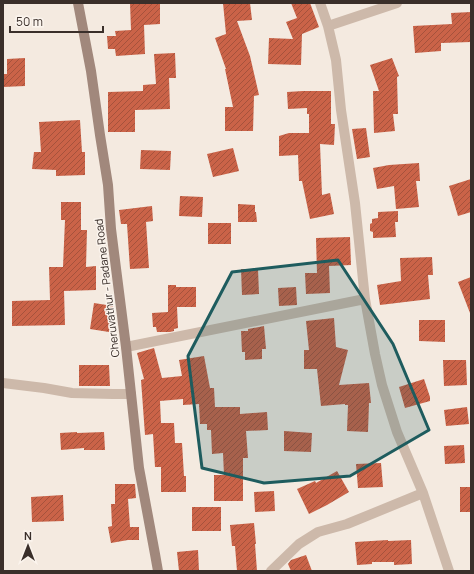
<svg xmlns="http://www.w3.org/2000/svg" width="474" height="574" font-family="Manrope,sans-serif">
<defs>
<pattern id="building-hatch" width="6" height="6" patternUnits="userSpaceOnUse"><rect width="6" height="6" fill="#ca6348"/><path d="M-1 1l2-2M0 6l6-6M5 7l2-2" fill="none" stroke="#a5523c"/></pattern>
</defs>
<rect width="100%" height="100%" fill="#f4eae0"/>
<!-- building -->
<path fill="url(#building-hatch)" d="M130 3H160V24L144 25 145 54 116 56 115 49H108L107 36H116L115 31 131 30Z
M223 3H250L252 20 237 21 250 56 259 95 254 96 253 131H225V107H233L225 69H226L215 38 226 34Z
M291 3H310L319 27 302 34 301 65 268 64 269 38 293 39 286 22 297 18Z
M471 12V42L441 43V51L415 53 413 26 452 24 451 13Z
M175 53 176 78H169L170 109 135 110V132H108V92L143 91V85L156 84 154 54Z
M25 58V86L3 87V74H7V59Z
M392 58 399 76 397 77 398 114H393L395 131 374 133 373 91H379L370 65Z
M303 91H331V124H335L334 145 320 144 322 195 330 193 334 214 310 219 302 181H299L298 155 279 156V136L289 133H309V114H307V108L288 109 287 92Z
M80 120 82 152H85V175L56 176V170L32 169 34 152H41L39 122Z
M366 128 370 157 357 159 352 129Z
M233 148 239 171 213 177 207 154Z
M141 150 171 151 170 170 140 169Z
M419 163 420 181H416L419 207 396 209 394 186 377 189 373 168 389 165Z
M471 179V212L458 216 449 186Z
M180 196 203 197 202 217 179 216Z
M61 202H81V230H87L86 267 96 266V290L64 291 65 325 12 326V301L50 300 49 267H63L65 220H61Z
M238 204 255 205V212H256L257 222H238Z
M152 206 153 221 146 222 149 268 130 269 127 224H121L119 210Z
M398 211V222H395L396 237 373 238V232L370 231V224L372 223V219L378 218V212Z
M208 223H231V244H208Z
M350 237 351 265 329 266 330 293 306 294 305 273H317L316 238Z
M432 257 433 275H428L430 299 380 305 377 285 401 281 400 258Z
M241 269H258L259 294 242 295Z
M471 277V312L470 313 458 282Z
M168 285H176V287H196V307H177L178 328 174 329V331L170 332H157L156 327H153L152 313 168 312Z
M296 287 297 305 279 306 278 288Z
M94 303 113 306 109 332 90 329Z
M334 318 336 347 348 350 339 385 369 383 371 403H369L368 432 347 431 348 405H345V404L321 406 317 369H304V350H309L306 321Z
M419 320H445V342L419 341Z
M264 326 266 349H262V359L245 360V352H242L241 331H248V329Z
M154 348 162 378 182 376 179 360 204 356 210 388H214L215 407H240V414L267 412 268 430 246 431 248 458H243V501H214V475H224L223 453 212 454 211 430H207V424H200L199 404 183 405V399L160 401 161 423H174L175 443H182L184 476H186V492H161V467H155L153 434 145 435 141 380 144 379 137 353Z
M443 360H466L467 385 444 386Z
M79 365H109L110 386H79Z
M424 379 430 397V401L405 408 399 387Z
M467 407 469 424 446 426 444 410Z
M284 431 312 433 311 452 284 451Z
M77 432V433L104 432 105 450H84V448L61 450 60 433Z
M464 445 465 463 445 464 444 446Z
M381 463 383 487 358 488 356 464Z
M337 471 349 492 327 505 309 514 297 489 315 481 316 483Z
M115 484H135L136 498 128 499 130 527H139V540H128L111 543 108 527 112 526 111 504H115Z
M460 487H471V512H460Z
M274 491 275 511 255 512 254 492Z
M63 495 64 521 32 522 31 497Z
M192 507H221V531H192Z
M254 523 256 544H255L257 571H237L235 546H232L230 525Z
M388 540V541L411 540 412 564 394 565V562H372V564L357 565 355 542Z
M198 550 199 571H179L177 552Z
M306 555 312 571H291L288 564 291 560Z"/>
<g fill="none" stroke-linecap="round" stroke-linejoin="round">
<!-- minor -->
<path stroke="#cdb9aa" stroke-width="10" d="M320 3 328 26 336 60 341 110 355 203 365 299 375 354 382 385 397 432 423 493 449 571
M328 26 397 3
M126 347 365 299
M3 383 44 388 72 393 113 394H131
M271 571 299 544 318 532 347 524 423 493"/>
<!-- secondary -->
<path stroke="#a1887c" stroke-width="10" d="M78 3 91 71 100 135 108 185 111 229 126 347 139 468 155 554 158 571"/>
</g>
<!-- marked area -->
<path fill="#1e5c5e" fill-opacity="0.2" stroke="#1e5c5e" stroke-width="3" stroke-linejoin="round" d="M338 260 393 344 429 430 350 476 264 483 202 468 188 356 232 272Z"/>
<g text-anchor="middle" stroke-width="3" stroke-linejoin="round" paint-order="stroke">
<!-- street labels -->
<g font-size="11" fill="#3a2f2a" stroke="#fbf4ed">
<text transform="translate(107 288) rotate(-97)" y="4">Cheruvathur - Padane Road</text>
</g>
</g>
<!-- border -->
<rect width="474" height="574" fill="none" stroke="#3a2f2a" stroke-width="8"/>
<!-- north arrow -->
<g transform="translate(28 546)" stroke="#fbf4ed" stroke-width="3" paint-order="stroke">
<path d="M0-3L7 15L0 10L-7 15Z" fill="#3a2f2a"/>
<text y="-6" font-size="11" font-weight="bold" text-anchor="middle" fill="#3a2f2a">N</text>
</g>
<!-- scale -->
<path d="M10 26v6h93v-6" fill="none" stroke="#3a2f2a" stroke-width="2"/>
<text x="16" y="26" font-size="12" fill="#3a2f2a" stroke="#fbf4ed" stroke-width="3" paint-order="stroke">50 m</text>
</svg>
